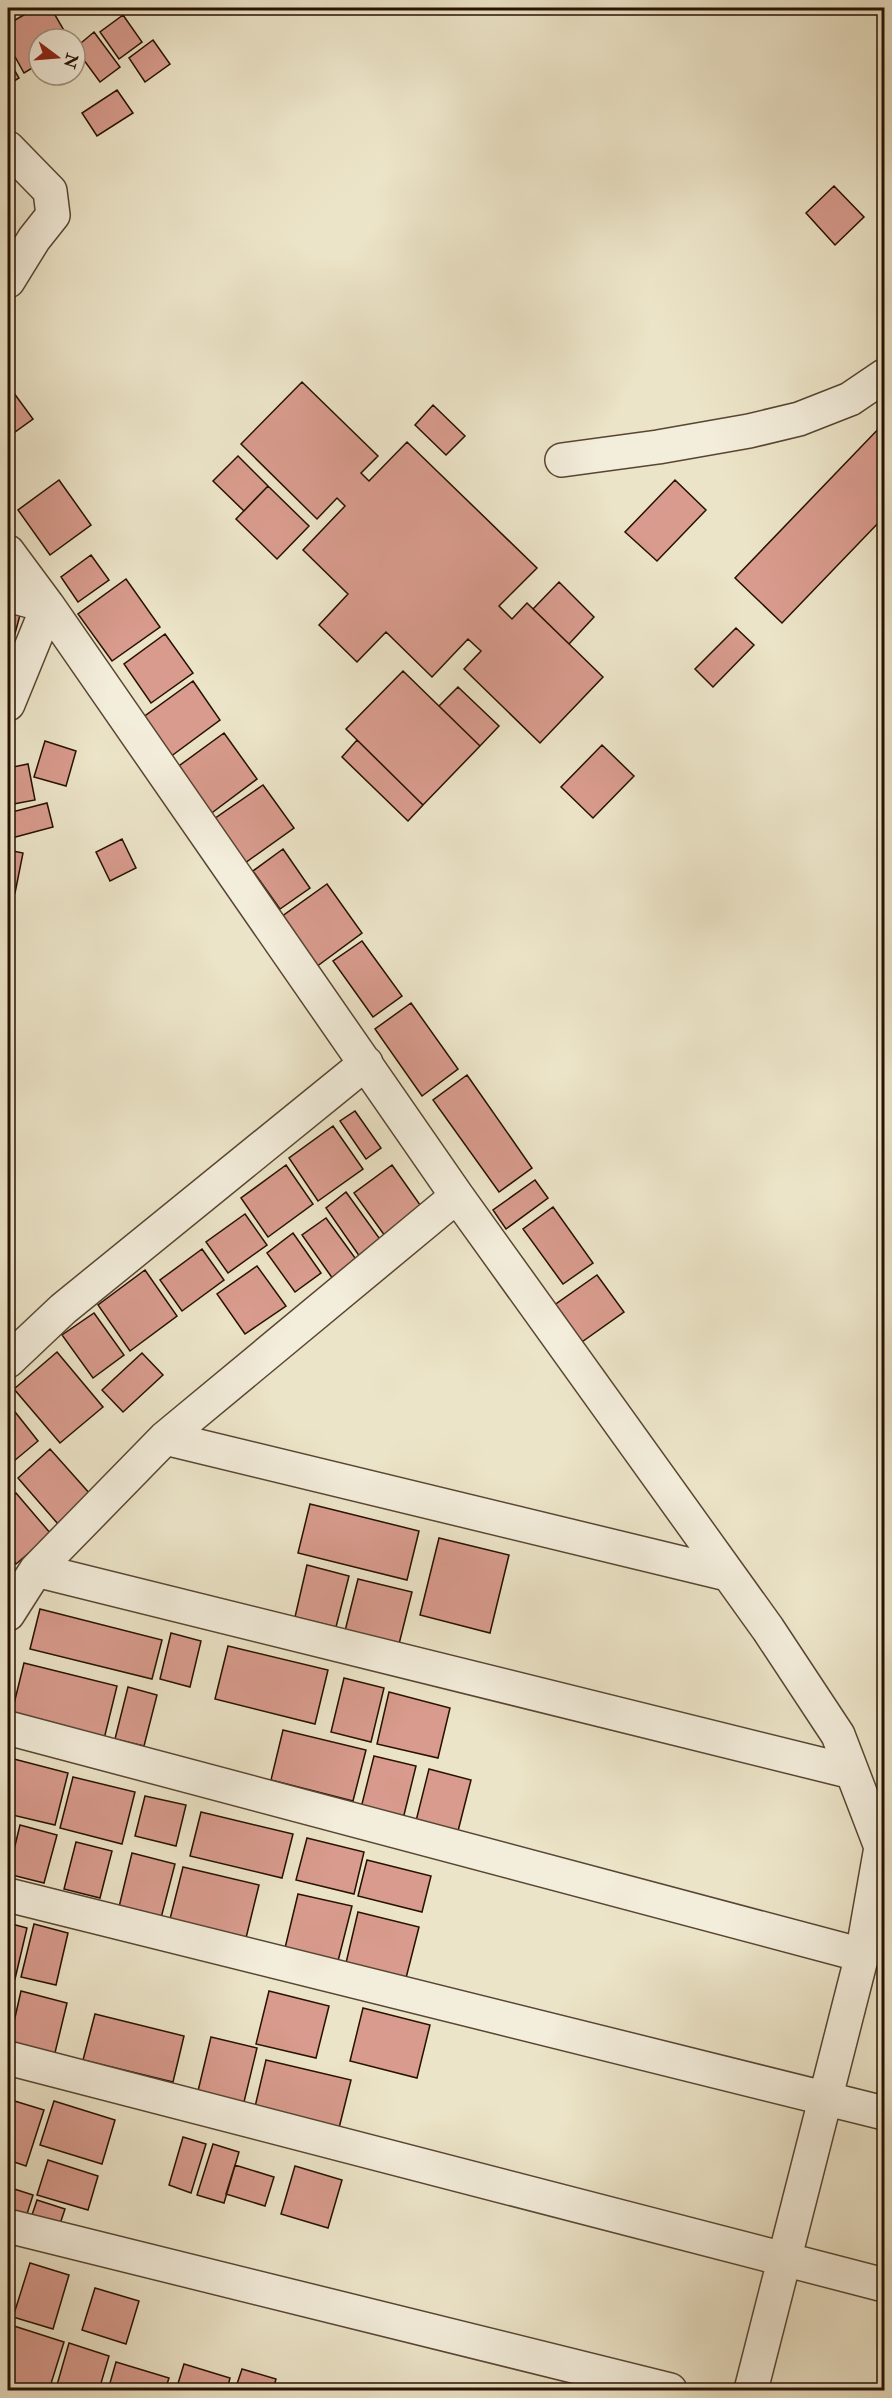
<svg xmlns="http://www.w3.org/2000/svg" width="892" height="2398" font-family="'IM FELL Double Pica',serif">
<rect width="100%" height="100%" fill="#ece4c8"/>
<filter id="stains"><feTurbulence type="fractalNoise" baseFrequency=".00333" numOctaves="4"/><feColorMatrix values="0 0 0 0 .2 0 0 0 0 .09 0 0 0 0 .02 0 0 0 .5 -.17"/></filter>
<radialGradient id="worn" r=".72"><stop offset=".6" stop-color="#630" stop-opacity="0"/><stop offset="1" stop-color="#630" stop-opacity=".3"/></radialGradient>
<!-- building -->
<path fill="#d89b8d" stroke="#261100" stroke-width="1.5" d="M36 8H51L69 39H39V64L24 73 8 44V24Z
M123 15 142 42 119 59 100 32Z
M94 32 120 67 100 82 75 48Z
M153 40 170 64 145 82 129 58Z
M8 59 19 78 8 85Z
M117 90 133 113 97 136 82 113Z
M834 186 864 217 835 245 806 213Z
M302 382 378 456 361 473 369 481 407 442 537 568 499 606 512 619 527 603 603 677 540 743 464 669 481 651 468 639 432 677 386 632 357 662 319 625 348 594 303 550 345 506 337 498 317 519 241 444Z
M8 385 33 419 8 437Z
M433 405 465 436 446 455 415 425Z
M884 423V517L782 623 735 578Z
M238 456 268 486 244 511 213 481Z
M59 480 91 525 50 555 18 510Z
M675 480 706 510 657 561 625 532Z
M268 486 309 526 277 559 236 519Z
M91 555 109 580 78 602 61 577Z
M126 579 160 627 112 661 78 614Z
M559 582 594 617 569 644 533 609Z
M8 612 20 615 8 659Z
M736 628 754 645 713 687 695 669Z
M165 634 193 673 151 703 124 664Z
M403 671 480 746 423 805 346 729Z
M193 681 220 720 170 757 142 718Z
M458 687 499 726 480 746 439 706Z
M224 733 257 779 209 815 176 768Z
M357 740 423 805 408 821 342 757Z
M45 741 76 751 66 786 34 777Z
M602 745 634 776 593 818 561 787Z
M28 764 35 800 8 805V768Z
M263 785 294 828 245 863 214 819Z
M47 803 53 827 8 839V813Z
M122 839 136 868 110 881 96 852Z
M283 849 310 888 280 909 253 871Z
M8 850 23 853 15 893 8 891Z
M327 884 362 933 316 967 281 917Z
M362 941 402 996 373 1017 333 961Z
M411 1003 458 1069 422 1096 375 1029Z
M467 1075 532 1168 499 1192 433 1100Z
M355 1111 381 1148 366 1159 340 1121Z
M333 1126 363 1169 318 1201 289 1158Z
M286 1165 313 1204 268 1237 241 1198Z
M392 1165 423 1209 385 1236 354 1193Z
M535 1180 548 1198 506 1229 493 1210Z
M346 1192 382 1242 360 1257 326 1208Z
M553 1207 593 1263 563 1284 523 1229Z
M245 1214 267 1245 228 1273 206 1242Z
M326 1218 358 1262 333 1279 302 1235Z
M293 1233 321 1273 295 1292 267 1253Z
M202 1249 224 1280 182 1311 160 1280Z
M257 1266 286 1306 245 1334 217 1294Z
M145 1270 177 1316 130 1351 98 1305Z
M597 1275 624 1312 579 1344 553 1306Z
M94 1313 124 1355 93 1378 62 1335Z
M57 1352 103 1407 60 1443 14 1389Z
M142 1353 163 1375 123 1412 102 1390Z
M8 1403 38 1441 8 1466Z
M50 1449 91 1495 58 1524 18 1478Z
M16 1493 51 1534 16 1564 8 1554V1500Z
M310 1504 419 1531 407 1580 298 1553Z
M439 1538 509 1555 490 1633 420 1615Z
M307 1565 349 1576 336 1627 295 1617Z
M8 1568 17 1577 8 1586Z
M358 1579 412 1592 399 1644 345 1631Z
M40 1609 162 1640 152 1679 30 1649Z
M171 1633 201 1641 190 1687 160 1679Z
M228 1646 328 1670 315 1724 215 1699Z
M24 1663 117 1686 104 1739 11 1716Z
M344 1678 384 1688 371 1742 331 1732Z
M128 1687 157 1695 144 1746 115 1739Z
M389 1692 450 1708 438 1758 377 1744Z
M283 1730 366 1750 353 1801 271 1780Z
M374 1756 416 1766 403 1819 361 1808Z
M10 1758 68 1773 55 1825 8 1814V1768Z
M429 1769 471 1780 458 1831 416 1821Z
M73 1777 135 1792 122 1844 60 1828Z
M145 1796 186 1805 176 1846 135 1836Z
M201 1812 293 1834 282 1878 190 1856Z
M20 1825 57 1835 44 1883 8 1874Z
M307 1838 364 1852 354 1894 296 1880Z
M76 1842 112 1851 100 1898 64 1889Z
M132 1853 175 1864 161 1918 119 1907Z
M367 1860 431 1876 422 1912 358 1896Z
M183 1867 259 1885 245 1942 169 1923Z
M298 1894 352 1906 338 1961 285 1948Z
M358 1912 419 1927 406 1978 346 1963Z
M8 1923 27 1928 15 1979 8 1977Z
M34 1924 68 1933 56 1985 21 1977Z
M21 1991 67 2003 53 2061 8 2048Z
M269 1991 329 2006 316 2058 256 2044Z
M363 2008 430 2025 417 2078 350 2061Z
M95 2014 184 2036 173 2082 83 2060Z
M211 2037 257 2048 244 2102 198 2091Z
M266 2060 351 2080 338 2132 254 2111Z
M8 2099 44 2110 26 2166 8 2160Z
M54 2101 115 2120 102 2164 40 2145Z
M183 2137 206 2144 191 2193 169 2185Z
M213 2144 239 2152 224 2203 197 2195Z
M48 2160 98 2176 88 2210 37 2195Z
M235 2165 274 2177 265 2206 226 2194Z
M295 2166 342 2180 328 2228 281 2214Z
M8 2187 33 2195 26 2217 8 2211Z
M37 2200 65 2209 58 2230 30 2221Z
M30 2263 69 2275 53 2329 13 2317Z
M95 2288 139 2301 126 2344 82 2330Z
M14 2326 64 2342 49 2390H24L8 2385V2348Z
M69 2343 109 2356 99 2390H73L57 2385Z
M116 2362 169 2378 165 2390H108Z
M184 2364 230 2378 227 2390H176Z
M242 2369 276 2379 273 2390H235Z"/>
<g fill="none" stroke-linecap="round" stroke-linejoin="round">
<!-- street casing -->
<g stroke="#584632" stroke-width="36">
<path id="street" d="M8 148 50 191 53 215 34 239 8 281
M562 460 658 447 749 431 799 419 850 399 884 376
M8 552 48 606 457 1196 768 1629 838 1735 881 1847 884 1850
M8 595 48 606 8 704
M8 1361 63 1309 366 1063
M165 1438 727 1574
M36 1570 852 1772
M8 1614 36 1570 165 1438 457 1196
M8 1728 862 1955
M8 1895 884 2113
M8 2058 884 2285
M8 2226 670 2390
M751 2390 862 1955 881 1847"/>
</g>
<!-- street -->
<use href="#street" stroke="#f3eddb" stroke-width="33"/>
</g>
<!-- margin -->
<rect width="892" height="2398" fill="none" stroke="#ece4c8" stroke-width="30"/>
<rect x="9" y="9" width="874" height="2380" fill="none" stroke="#261100" stroke-width="3"/>
<rect x="15" y="15" width="862" height="2368" fill="none" stroke="#261100" stroke-width="1.5"/>
<!-- north arrow -->
<g transform="translate(57 57) rotate(106)"><circle r="28" fill="#f3eddb" stroke="#a19583" stroke-width="1.5"/>
<path d="M0-4.5L10 22L0 15L-10 22Z" fill="#8f2418"/>
<text y="-9" font-size="16" font-weight="bold" text-anchor="middle" fill="#261100">N</text>
</g>
<rect width="100%" height="100%" filter="url(#stains)"/>
<rect width="100%" height="100%" fill="url(#worn)"/>
</svg>
